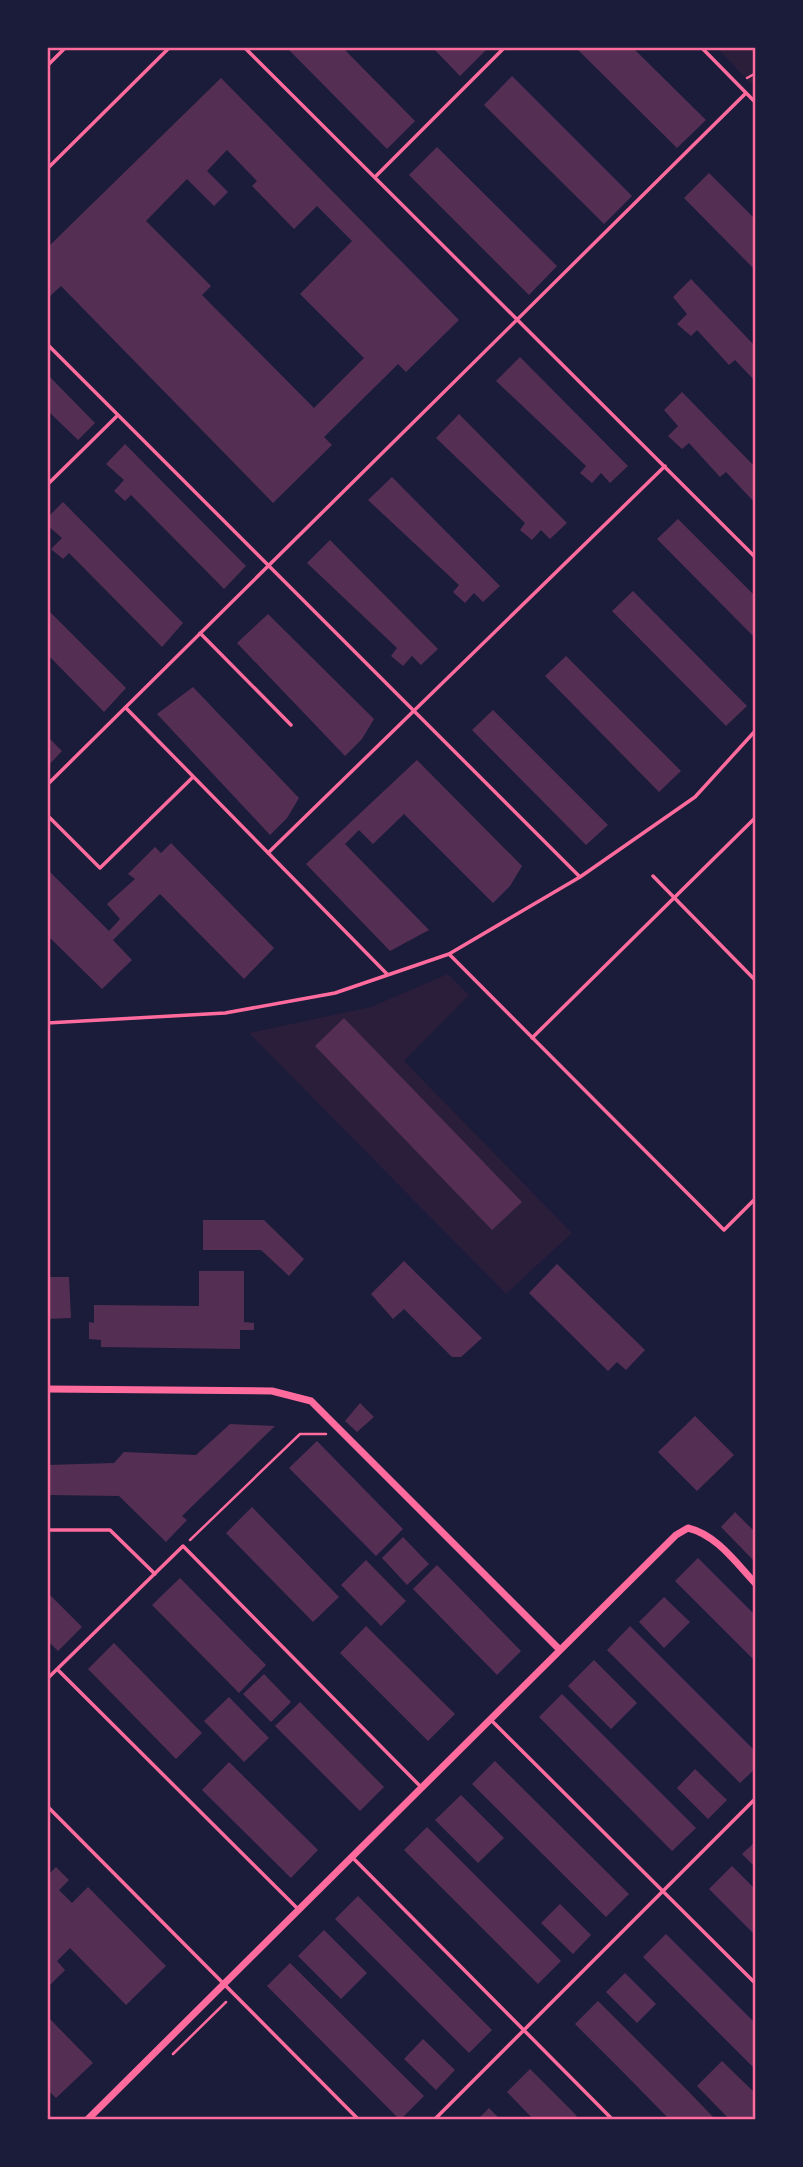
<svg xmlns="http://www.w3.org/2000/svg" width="803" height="2167" font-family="'Fira Sans',sans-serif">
<rect width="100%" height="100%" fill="#1b1b3a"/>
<!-- green -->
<path fill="#2a1e3b" d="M716 47H756V89Z
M448 974 469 995 404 1061 572 1233 506 1294 249 1033 371 1007Z"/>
<!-- building -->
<path fill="#542f53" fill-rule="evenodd" d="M286 47H342L415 121 387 149Z
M432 47H489L460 76Z
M575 47H632L706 120 677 148Z
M512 76 632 196 604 224 484 105Z
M221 78 459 320 406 372 398 364 384 378 324 437 332 445 273 503 61 286 47 299V248ZM227 150 257 181 252 186 294 229 317 206 352 241 300 294 364 358 314 408 202 295 211 286 146 221 187 179 214 206 228 192 207 171Z
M437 147 557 266 529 295 409 175Z
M709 173 756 220V271L684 198Z
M691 279 756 347V382L735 360 729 365 697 330 691 336 677 324 687 314 673 297Z
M520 357 628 466 610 483 601 473 592 483 580 473 586 466 496 381Z
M47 374 95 423 78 440 47 410Z
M682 392 756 468V504L726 472 720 477 689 443 682 449 668 436 678 426 664 410Z
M459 414 567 523 550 539 541 530 532 540 520 530 525 523 436 438Z
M125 444 246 566 224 589 131 495 125 501 114 491 124 480 106 464Z
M392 477 500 586 483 602 474 593 465 603 453 592 459 585 368 500Z
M63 502 183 623 162 647 69 553 63 559 51 549 62 538 47 525V518Z
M678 519 756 597V639L657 539Z
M330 540 438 649 421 665 412 656 403 666 391 656 397 648 307 563Z
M633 591 747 706 726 726 612 611Z
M47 609 126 688 104 712 47 654Z
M268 614 374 719 362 739 345 756 237 643Z
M566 656 681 771 659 792 545 676Z
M193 687 299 798 287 818 270 835 157 714Z
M493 710 608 825 586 845 472 730Z
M47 736 62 751 47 767Z
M417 760 522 866 510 886 493 903 404 814 373 844 359 830 345 844 429 930 390 951 306 864Z
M171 843 274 948 244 979 160 894 113 940 132 960 102 989 47 935V869L109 931 120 919 107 904 135 879 128 874 155 847 161 853Z
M344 1018 522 1202 492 1230 315 1046Z
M203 1220H264L304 1259 289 1276 261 1250H203Z
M404 1261 482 1338 461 1357H452L404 1309 393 1319 371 1294Z
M557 1264 645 1350 626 1370 617 1362 608 1371 529 1293Z
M199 1271H244V1322L254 1323V1330H240V1349L101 1347V1340L89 1339V1322L94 1323V1305L199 1306Z
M47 1277H69L71 1318 47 1319Z
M360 1403 374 1417 357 1432 345 1421Z
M695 1416 734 1455 697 1491 658 1452Z
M230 1424 275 1426 182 1516 187 1520 166 1542 119 1496 47 1495V1465L114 1463 124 1452 196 1455Z
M317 1441 403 1529 376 1556 289 1468Z
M252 1507 339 1597 313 1622 226 1533Z
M735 1512 756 1533V1563L721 1527Z
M403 1537 429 1564 407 1585 382 1558Z
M698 1558 756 1616V1662L675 1581Z
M366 1560 406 1601 381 1626 341 1585Z
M437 1565 521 1651 497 1675 413 1589Z
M180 1578 266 1665 239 1693 152 1605Z
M47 1592 82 1627 58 1651 47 1640Z
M664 1597 690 1622 664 1648 639 1622Z
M366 1626 455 1714 428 1741 340 1653Z
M630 1626 756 1752V1768L740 1783 607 1650Z
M114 1643 202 1733 176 1759 88 1669Z
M594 1660 637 1703 611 1729 568 1686Z
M264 1674 291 1702 271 1722 243 1694Z
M562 1694 696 1828 672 1851 539 1717Z
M229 1697 269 1738 244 1762 204 1721Z
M300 1702 384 1787 360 1811 275 1726Z
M495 1761 629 1894 606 1917 472 1784Z
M229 1762 318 1850 291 1878 202 1790Z
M695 1769 727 1800 708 1819 677 1788Z
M461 1795 504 1838 478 1863 435 1820Z
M427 1827 561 1961 538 1984 404 1850Z
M756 1841V1868L742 1854Z
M732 1866 756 1890V1936L709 1889Z
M56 1867 69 1880 59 1890 72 1903 88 1887 166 1966 126 2005 70 1948 57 1961 65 1970 47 1988V1876Z
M358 1896 492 2030 469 2053 335 1919Z
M560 1904 591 1935 573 1954 541 1923Z
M324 1930 367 1973 341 1999 298 1956Z
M666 1934 756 2024V2070L643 1957Z
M290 1963 424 2096 400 2120 267 1986Z
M625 1973 656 2004 637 2023 606 1992Z
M598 2001 690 2093 716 2120H670L618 2067 575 2024Z
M47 2016 93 2063 56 2098 47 2089Z
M423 2039 455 2070 436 2090 404 2059Z
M722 2061 756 2094V2113L749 2120H730L697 2086Z
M530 2069 573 2112 580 2120H534L507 2092Z
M489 2108 501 2120H477Z"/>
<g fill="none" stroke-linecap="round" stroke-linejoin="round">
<!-- path -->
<path stroke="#ff6b9d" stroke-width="2.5" d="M747 78 756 73
M190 1540 300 1434H326
M173 2054 226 2002"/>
<!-- service -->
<path stroke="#ff6b9d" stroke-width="3.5" d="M244 47 756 558
M701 47 756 103
M47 66 66 47
M47 169 170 47
M375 177 505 47
M47 344 580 877
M47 485 118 415
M200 633 291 725
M126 708 387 974
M47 785 746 93
M47 815 100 868 193 777
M268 853 665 466
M653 876 756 981
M449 954 724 1230 756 1198
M47 1023 225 1013 335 993 449 954 580 877 695 797 756 730
M532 1038 756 817
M47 1530H110L155 1574
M58 1670 298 1909
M47 1679 183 1546 422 1788
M491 1720 756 1984
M47 1806 359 2120
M353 1858 613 2120
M434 2120 756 1798"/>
<!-- minor -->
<path stroke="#ff6b9d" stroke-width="7" d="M47 1389 272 1391 311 1401 560 1650
M87 2120 676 1535 688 1528C717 1535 736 1563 756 1584"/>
</g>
<!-- border -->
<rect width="803" height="2167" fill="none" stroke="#1b1b3a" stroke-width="98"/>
<rect x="49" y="49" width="705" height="2069" fill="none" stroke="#ff6b9d" stroke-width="2.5"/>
</svg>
